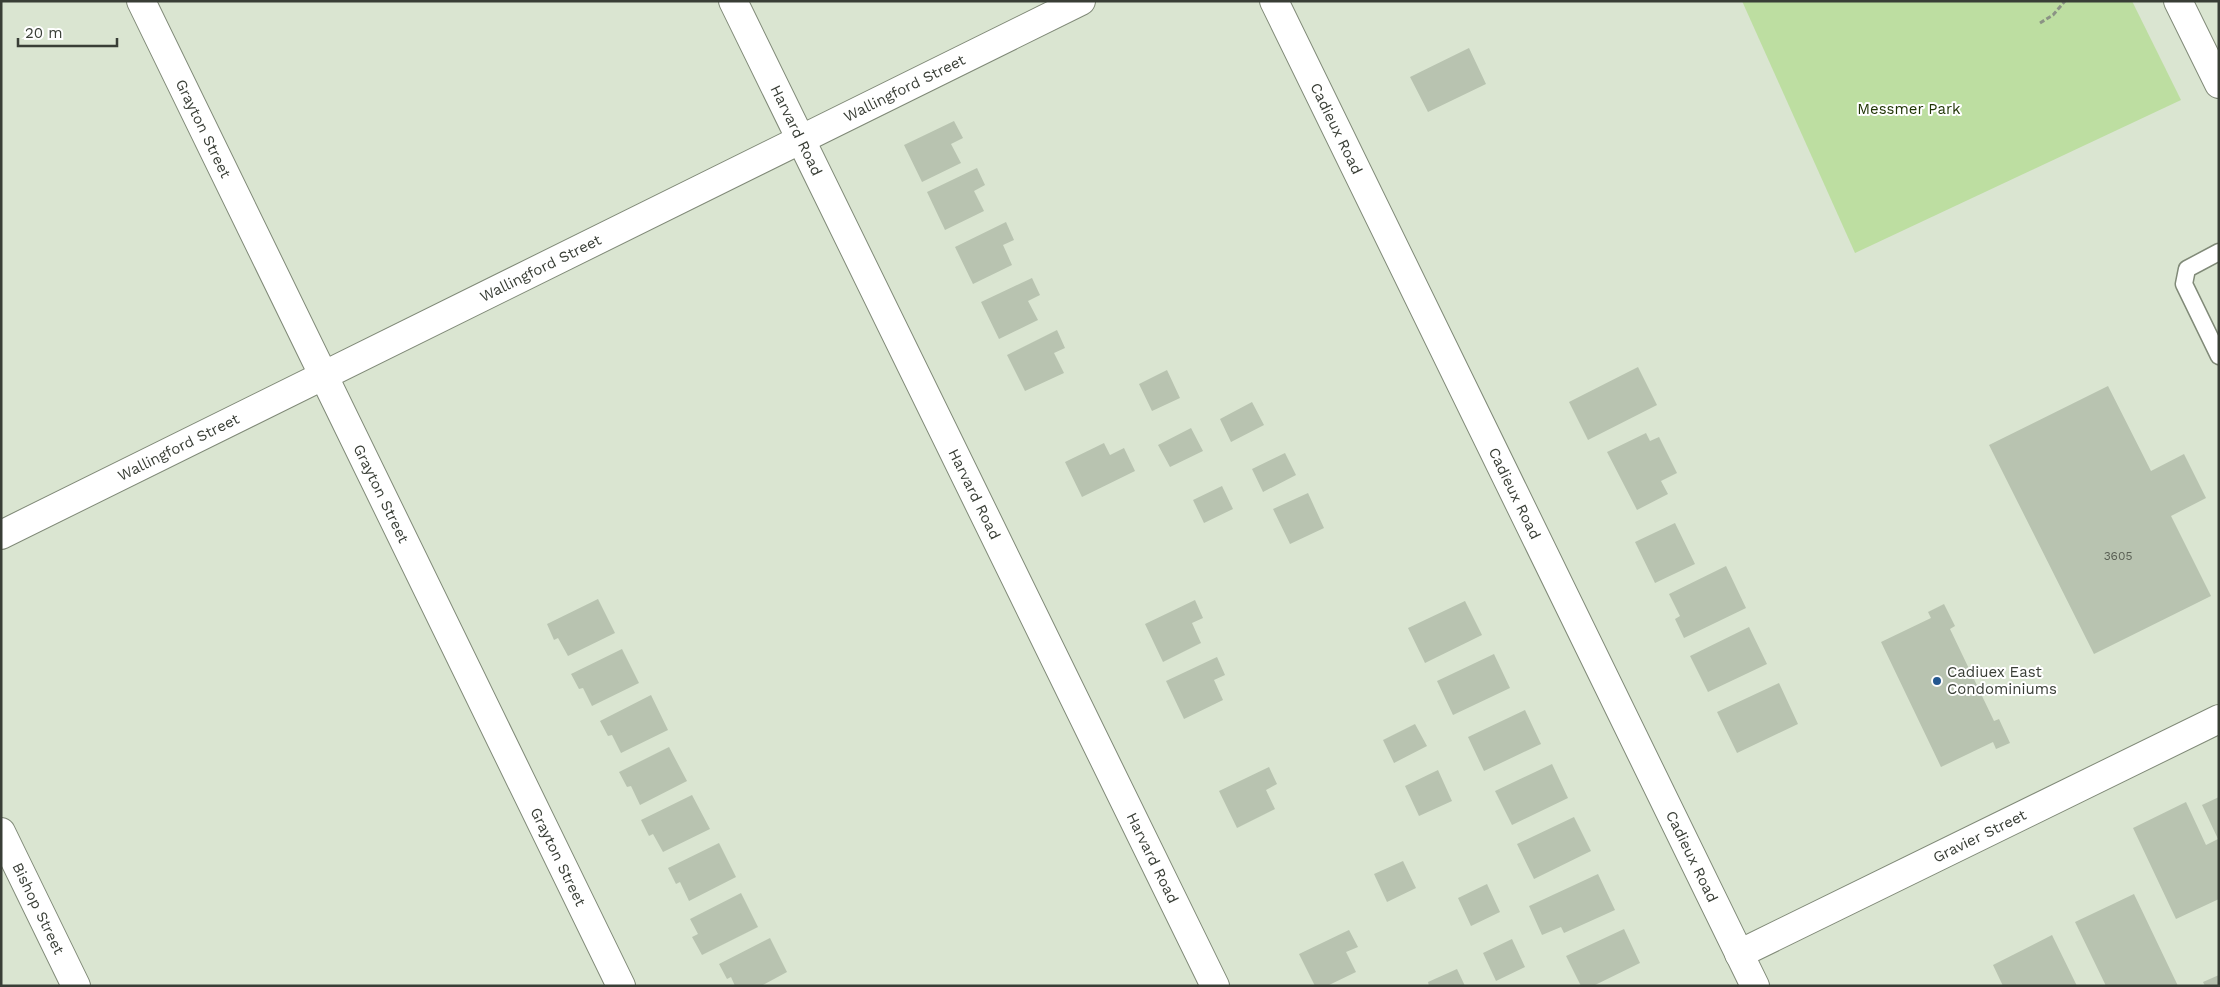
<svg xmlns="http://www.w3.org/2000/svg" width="2220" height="987" font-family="'Work Sans',sans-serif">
<rect width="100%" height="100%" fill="#dae5d1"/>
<!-- green -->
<path fill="#bddea1" d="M1742 1H2132L2181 100 1855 253Z"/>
<!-- building -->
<path fill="#b8c3b0" d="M1469 48 1486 84 1428 112 1410 77Z
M954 121 963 138 951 144 961 163 922 182 904 145Z
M977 168 985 185 974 191 984 211 945 230 927 192Z
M1006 222 1014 240 1003 245 1012 265 973 284 955 247Z
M1032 278 1040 295 1028 301 1038 320 999 339 981 302Z
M1057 330 1065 348 1054 353 1064 373 1025 391 1007 355Z
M1638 367 1657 405 1588 440 1569 402Z
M1167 370 1180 398 1152 411 1139 384Z
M2108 386 2151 471 2184 454 2206 498 2171 516 2211 596 2094 654 1989 445Z
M1252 402 1264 425 1231 442 1220 419Z
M1191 428 1203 451 1170 467 1158 445Z
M1646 433 1650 441 1659 437 1677 473 1661 481 1668 494 1637 510 1607 452Z
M1104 443 1110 455 1124 448 1135 471 1082 497 1065 462Z
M1285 453 1296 475 1263 492 1252 469Z
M1222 486 1233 509 1204 523 1193 500Z
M1308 493 1324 528 1290 544 1273 509Z
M1675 523 1695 564 1655 583 1635 542Z
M1726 566 1746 608 1684 638 1675 619 1680 616 1669 594Z
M598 599 615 633 568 656 558 638 554 640 547 624Z
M1195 600 1203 618 1192 623 1201 643 1163 662 1145 624Z
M1465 601 1482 635 1425 663 1408 628Z
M1944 604 1955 626 1950 629 1994 721 1999 719 2010 743 1996 749 1993 742 1941 767 1881 642 1931 618 1928 612Z
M1749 627 1767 664 1708 692 1690 656Z
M622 649 639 683 592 706 583 688 579 689 571 674Z
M1494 654 1510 688 1453 715 1437 681Z
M1217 657 1225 675 1214 680 1223 700 1184 719 1166 681Z
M1779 683 1798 724 1737 753 1717 712Z
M651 695 668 730 621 753 612 735 608 736 600 721Z
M1525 710 1541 744 1484 771 1468 737Z
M1415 724 1427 746 1394 763 1383 740Z
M669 747 687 781 640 805 631 786 627 787 619 772Z
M1552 764 1568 798 1512 825 1495 791Z
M1269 767 1277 784 1266 790 1275 809 1237 828 1219 791Z
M1438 770 1452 801 1419 816 1405 786Z
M692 795 710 829 663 852 653 834 649 836 641 820Z
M2219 797V899L2176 919 2133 828 2186 802 2206 845 2218 839 2202 805Z
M1574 817 1591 851 1534 879 1517 844Z
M719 843 736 877 689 901 680 882 676 884 668 868Z
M1403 861 1416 888 1387 902 1374 874Z
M1598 874 1615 910 1564 933 1561 927 1542 935 1529 906Z
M1487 884 1500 912 1471 926 1458 898Z
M741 893 758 927 702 955 692 937 698 934 690 919Z
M2134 894 2178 986H2106L2075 922Z
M1624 929 1640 963 1593 986H1581L1566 956Z
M1349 930 1358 947 1346 952 1356 972 1327 986H1315L1299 954Z
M2052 935 2077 986H2003L1993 965Z
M770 938 787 972 761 986H735L731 977 727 979 719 964Z
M1512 939 1525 967 1496 981 1483 953Z
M1457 969 1465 986H1429L1428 982Z
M2219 975V986H2205L2203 982Z"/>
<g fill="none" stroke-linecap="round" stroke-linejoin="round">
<!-- service casing -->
<g stroke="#808a78" stroke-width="19">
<path id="service" d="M2219 252 2187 269 2184 284 2219 356"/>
</g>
<!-- minor casing -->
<g stroke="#808a78" stroke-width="30">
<g id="minor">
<path id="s1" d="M141 1 621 986"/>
<path id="s2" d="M733 1 1215 986"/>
<path d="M2178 1 2219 84"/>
<path id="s3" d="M1 535 1081 1"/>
<path id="s4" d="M1 832 76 986"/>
<path id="s5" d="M1739 954 2219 719"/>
</g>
</g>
<!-- tertiary casing -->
<g stroke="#808a78" stroke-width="30">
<g id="tertiary">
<path id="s6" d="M1274 1 1755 986"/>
</g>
</g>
<!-- path -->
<path stroke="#8b9385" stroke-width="3" stroke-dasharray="5 2.5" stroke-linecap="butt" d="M2040 23 2053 15 2065 1"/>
<!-- service -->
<use href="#service" stroke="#fff" stroke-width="16"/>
<!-- minor -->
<use href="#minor" stroke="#fff" stroke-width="28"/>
<!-- tertiary -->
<use href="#tertiary" stroke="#fff" stroke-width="28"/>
</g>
<!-- markers -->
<circle fill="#23578f" stroke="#fff" stroke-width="2" cx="1937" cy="681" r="5"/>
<g text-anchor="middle" stroke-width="4" stroke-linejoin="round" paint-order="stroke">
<!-- number labels -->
<g font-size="12" fill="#595f54">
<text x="2118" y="560">3605</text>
</g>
<!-- street labels -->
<g font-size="15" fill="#393e36" stroke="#fff">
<text dy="5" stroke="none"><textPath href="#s3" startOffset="1008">Wallingford Street</textPath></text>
<text dy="5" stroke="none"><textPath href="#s1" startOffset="142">Grayton Street</textPath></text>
<text dy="5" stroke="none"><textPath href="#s2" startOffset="144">Harvard Road</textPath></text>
<text dy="5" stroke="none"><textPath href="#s6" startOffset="142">Cadieux Road</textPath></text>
<text dy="5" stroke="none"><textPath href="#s3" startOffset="602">Wallingford Street</textPath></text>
<text dy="5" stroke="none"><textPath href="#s3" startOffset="198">Wallingford Street</textPath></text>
<text dy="5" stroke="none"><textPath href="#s1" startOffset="548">Grayton Street</textPath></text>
<text dy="5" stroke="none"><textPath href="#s2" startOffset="549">Harvard Road</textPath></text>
<text dy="5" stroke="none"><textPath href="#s6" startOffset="548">Cadieux Road</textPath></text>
<text dy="5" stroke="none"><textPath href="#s5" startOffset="268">Gravier Street</textPath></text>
<text dy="5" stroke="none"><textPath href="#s2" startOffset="954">Harvard Road</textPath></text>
<text dy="5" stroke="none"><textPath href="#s6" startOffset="952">Cadieux Road</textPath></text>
<text dy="5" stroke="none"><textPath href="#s1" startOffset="952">Grayton Street</textPath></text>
<text dy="5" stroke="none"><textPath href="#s4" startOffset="85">Bishop Street</textPath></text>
</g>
<!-- park labels -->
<g font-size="15" fill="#1e3303" stroke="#fff">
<text x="1909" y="114">Messmer Park</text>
</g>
<!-- poi labels -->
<g font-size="15" fill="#393e36" stroke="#fff" text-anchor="start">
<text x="1947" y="677">Cadiuex East<tspan x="1947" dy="17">Condominiums</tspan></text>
</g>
</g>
<!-- border -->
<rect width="2220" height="987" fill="none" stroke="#393e36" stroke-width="5"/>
<!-- scale -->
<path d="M18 38v8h99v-8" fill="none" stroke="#393e36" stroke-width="2.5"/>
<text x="25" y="38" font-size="15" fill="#393e36" stroke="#ffffff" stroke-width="4" paint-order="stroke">20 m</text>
</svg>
